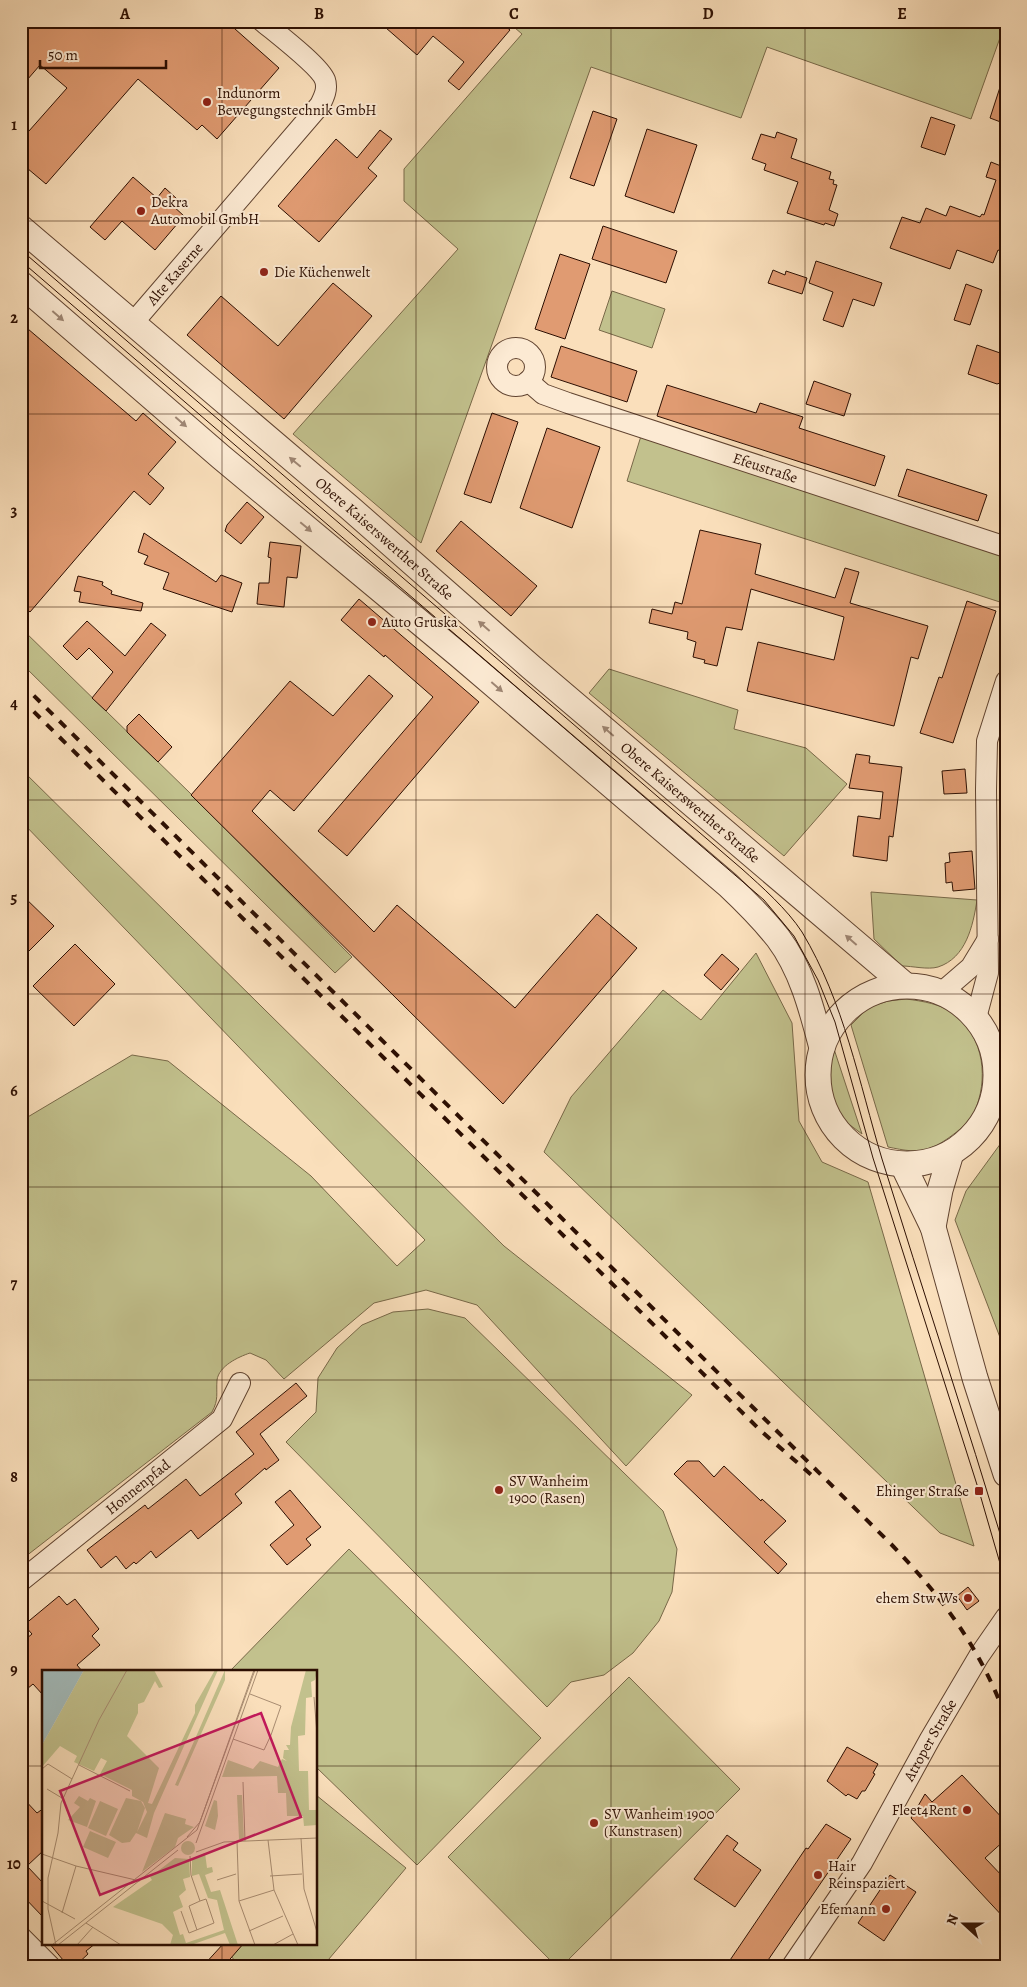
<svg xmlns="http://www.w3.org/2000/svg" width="1027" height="1987" font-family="Alegreya,serif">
<rect width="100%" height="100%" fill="#fadfbb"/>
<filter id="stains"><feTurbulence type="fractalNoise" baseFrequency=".004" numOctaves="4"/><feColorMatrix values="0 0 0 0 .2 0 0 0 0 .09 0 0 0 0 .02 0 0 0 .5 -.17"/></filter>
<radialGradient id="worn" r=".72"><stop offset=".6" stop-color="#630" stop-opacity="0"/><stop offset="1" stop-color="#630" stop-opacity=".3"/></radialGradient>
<!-- green -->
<path fill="#c2c18d" stroke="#786848" d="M507 21H1006L971 119 767 47 741 118 591 67 421 543 293 434 458 249 404 201V169L522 34Z
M612 291 665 309 652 348 599 330Z
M641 436 1006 555V604L627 481Z
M21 628 191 794 352 957 335 973 21 663Z
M609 669 738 710 734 729 806 748 847 784 784 856 589 693Z
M21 769 504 1246 692 1395 626 1466 477 1305 426 1290 374 1303 284 1379 266 1360 250 1353C238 1357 219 1366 217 1380 216 1394 219 1399 212 1412L21 1560V1121L132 1055 168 1061 311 1176 397 1266 425 1240 21 821Z
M871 892 977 900C973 926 966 958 938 967 928 970 912 966 902 966L874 939Z
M756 953 792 1023 799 1121 822 1162 868 1182 974 1546 940 1533 544 1152 571 1097 663 990 701 1020Z
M906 999C922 1001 942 1004 956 1015 984 1039 989 1079 974 1113 969 1124 945 1142 933 1147 919 1154 903 1150 888 1147L851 1025 869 1007 888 1001Z
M834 1049 862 1134 842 1119 832 1096 829 1070Z
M1006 1132V1353L955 1220 966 1191 1001 1143Z
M428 1309 465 1318 663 1511 677 1549 672 1592 659 1621 633 1653 604 1675 571 1682 547 1707 286 1442 316 1412 318 1378 337 1348 362 1325 393 1312Z
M349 1549 541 1738 417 1865 316 1767V1671H230Z
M629 1677 740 1789 562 1966H556L448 1857Z
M316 1795 406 1868 323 1966H239L231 1956 243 1943H316Z"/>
<!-- building -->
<path fill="#e09b72" stroke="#2d0f02" d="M35 21H226L279 68 217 139 202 125 197 130 138 79 46 184 21 163V140L67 88 40 65 21 87V38Z
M378 21H499L510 30 459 90 448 81 464 62 433 36 417 55Z
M1003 78 1006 79V124L990 118Z
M593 111 617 119 594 186 570 178Z
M931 117 955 125 945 155 921 147Z
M647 129 697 145 674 213 625 196Z
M380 130 392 139 368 168 377 176 319 242 278 206 336 139 357 158Z
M777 132 797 139 791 158 831 172 829 179 834 180 833 184 837 185 829 210 838 214 834 226 825 223 824 225 787 213 798 182 764 170 766 164 752 159 761 134 775 138Z
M1003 158 1006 159V238L1001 251 998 250 993 263 957 250 950 269 890 248 902 217 920 223 926 208 946 216 950 206 980 217 982 214 984 215 996 180 986 177 991 162 1001 166Z
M133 177 157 198 165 188 177 199 172 205 184 216 155 250 122 221 105 240 90 227Z
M603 226 677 251 666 283 592 259Z
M560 254 590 264 565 339 535 329Z
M816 261 882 283 874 306 853 299 843 327 823 320 833 292 809 283Z
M773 270 785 275 786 271 807 278 802 294 768 283Z
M333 283 372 316 284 419 187 335 221 296 278 346Z
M966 284 982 290 970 325 954 320Z
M21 323 136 421 143 413 176 442 148 474 164 488 156 498 150 505 134 491 30 612 21 604Z
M977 345 1006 355V381L997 384 968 374Z
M561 346 637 371 627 402 551 377Z
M814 381 851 394 844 416 806 404Z
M667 385 756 413 760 403 803 417 799 428 885 456 875 486 657 416Z
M492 413 518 422 491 503 464 494Z
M547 428 600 447 572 528 520 508Z
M907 469 987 495 978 521 898 496Z
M247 502 264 517 241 544 225 531 227 525Z
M461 521 537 586 511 616 436 551Z
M700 530 761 544 755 574 835 598 845 568 859 572 850 603 928 626 918 659 911 657 894 726 747 691 758 642 834 660 844 617 751 589 742 630 726 627 717 666 704 663 705 660 693 657 696 642 687 639 688 632 649 623 652 609 672 614 675 602 682 604Z
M144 533 216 582 221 575 242 583 232 612 163 589 169 573 144 564 148 556 138 552Z
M270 542 301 546 297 578 287 577 284 607 257 604 259 583H269L271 558 268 557Z
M78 576 103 582 102 585 112 591 111 594 143 603 141 611 79 602 81 592 74 591Z
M359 599 479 702 347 856 318 831 433 697 385 655 384 657 341 620Z
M967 601 996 611 953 743 920 733 939 677 942 678Z
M87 621 125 656 151 623 166 635 106 711 92 698 113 672 89 648 77 660 63 646Z
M369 675 393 696 360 734 294 811 270 790 252 811 374 932 397 905 515 1008 597 914 637 948 503 1104 191 795 290 681 333 716Z
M139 714 172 747 158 762 127 732V726Z
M856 754 870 756 869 763 902 767 893 837 889 836 887 861 853 856 858 816 880 819 883 792 849 788Z
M965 769 967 793 944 794 942 771Z
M972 851 975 889 953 891 952 882 946 883 945 863 950 862 949 853Z
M21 894 54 926 21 959Z
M75 944 115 984 74 1026 33 986Z
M722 954 739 969 721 990 704 975Z
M296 1383 307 1396 260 1434 279 1460 266 1470 265 1468 235 1494 242 1503 198 1539 191 1530 156 1558 151 1551 136 1564 134 1562 126 1569 116 1556 101 1568 87 1550 145 1505 148 1509 186 1479 200 1496 254 1454 236 1432Z
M687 1461H699L714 1477 724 1466 761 1501 762 1499 786 1521 764 1542 787 1564 778 1574 674 1474Z
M290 1490 321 1527 306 1539 311 1545 287 1565 270 1545 294 1525 275 1502Z
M968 1587 979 1601 967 1610 957 1596Z
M59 1596 67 1605 75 1599 99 1629 92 1636 100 1645 77 1665 82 1671H44V1696L33 1684 21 1694V1643L32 1634 24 1625Z
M847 1747 878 1764 873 1773 875 1774 865 1791H862L857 1799 848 1794 846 1796 827 1781Z
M962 1775 1006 1822V1839L985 1858 1006 1880V1920L911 1818 925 1794 932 1802Z
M21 1796 37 1813 44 1808V1850L27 1866 44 1884V1918L21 1894Z
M826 1824 851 1839 764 1966H726L806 1848 808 1849Z
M727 1835 738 1843 733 1850 761 1870 735 1907 694 1879Z
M890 1875 916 1892 884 1941 858 1923Z
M49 1943H96L86 1951 88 1954 75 1966H68Z
M224 1943H244L224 1966H203Z"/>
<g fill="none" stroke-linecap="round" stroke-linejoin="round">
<!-- minor casing -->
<g stroke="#604330" stroke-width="22">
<g id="minor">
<path id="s1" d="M132 324 320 105C324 97 328 89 325 80 320 66 275 32 262 21"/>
<circle cx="516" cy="367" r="19"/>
<path id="s2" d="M528 381 543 394 568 403 1006 547"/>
<path d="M942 992 971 967 988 939"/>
<path d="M976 1018 988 973 986 790 987 741 1006 681"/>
<path d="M996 1086 1006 1087"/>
<path id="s3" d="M21 1581 222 1419 240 1383"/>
<path d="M21 1937 50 1966"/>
<path id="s4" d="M792 1966 862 1863 930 1739 979 1656 1006 1617"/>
</g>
</g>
<!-- tertiary casing -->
<g stroke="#604330" stroke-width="27">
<g id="tertiary">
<path id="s5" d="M21 228 350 508 531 667 905 985"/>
<path d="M21 284 221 457 459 655 728 885C746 902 763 919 778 938 802 970 812 1010 822 1048"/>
<circle cx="907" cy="1075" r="89"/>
<path d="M903 1165 933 1227 975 1378 1006 1474"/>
<path d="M933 1227 940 1190 951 1153"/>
</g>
</g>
<!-- minor -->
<use href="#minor" stroke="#fcead3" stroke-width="20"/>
<!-- tertiary -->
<use href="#tertiary" stroke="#fcead3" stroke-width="25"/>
<!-- tram -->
<path stroke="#2d0f02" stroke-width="1" d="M21 250 742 869C762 887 787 909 802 932 844 1002 859 1082 882 1159 923 1291 966 1421 1006 1553
M21 261 764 900 794 936 818 980 835 1022 873 1158 979 1491 1006 1584"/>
<!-- rail -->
<path stroke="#2d0f02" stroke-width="4" stroke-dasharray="9 9" stroke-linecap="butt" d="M21 683 891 1544C942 1597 980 1647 1006 1718
M21 699 761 1431 815 1478"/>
</g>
<!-- one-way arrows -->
<defs><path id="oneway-solid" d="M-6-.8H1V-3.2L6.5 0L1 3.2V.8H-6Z" transform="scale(1.25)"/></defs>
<g fill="#9f8775">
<use href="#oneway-solid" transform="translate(58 316) rotate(41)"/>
<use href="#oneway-solid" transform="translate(181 422) rotate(41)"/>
<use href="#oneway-solid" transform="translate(295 462) rotate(-140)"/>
<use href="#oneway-solid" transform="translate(306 527) rotate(40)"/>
<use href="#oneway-solid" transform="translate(484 626) rotate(-139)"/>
<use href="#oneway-solid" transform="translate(497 687) rotate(41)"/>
<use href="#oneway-solid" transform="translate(608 731) rotate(-139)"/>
<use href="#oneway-solid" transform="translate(851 940) rotate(-139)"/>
</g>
<!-- grid -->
<path fill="none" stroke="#2d0f02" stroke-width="1" stroke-opacity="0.55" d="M222 21V1671M416 21V1966M611 21V1966M805 21V1966M21 221H1006M21 414H1006M21 607H1006M21 800H1006M21 994H1006M21 1187H1006M21 1380H1006M21 1573H1006M21 1766H44M316 1766H1006M222 1943V1966"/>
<!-- markers -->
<g fill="#8f2418" stroke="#fcead3" stroke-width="2">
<circle cx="207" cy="102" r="5"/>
<circle cx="141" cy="211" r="5"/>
<circle cx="264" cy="272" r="5"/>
<circle cx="372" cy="622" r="5"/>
<circle cx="499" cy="1490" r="5"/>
<rect x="974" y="1486" width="10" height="10" rx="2.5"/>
<circle cx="968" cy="1598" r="5"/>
<circle cx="967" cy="1810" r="5"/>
<circle cx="594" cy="1823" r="5"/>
<circle cx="818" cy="1875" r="5"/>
<circle cx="886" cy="1909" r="5"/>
</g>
<g text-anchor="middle" stroke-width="4" stroke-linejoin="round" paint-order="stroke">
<!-- poi labels -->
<g font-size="15" fill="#2d0f02" stroke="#fcead3" text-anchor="start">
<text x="217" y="98">Indunorm<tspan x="217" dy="17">Bewegungstechnik GmbH</tspan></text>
<text x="151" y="207">Dekra<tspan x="151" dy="17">Automobil GmbH</tspan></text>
<text x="274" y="277">Die Küchenwelt</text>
<text x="382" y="627">Auto Gruska</text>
<text x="509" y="1486">SV Wanheim<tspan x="509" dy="17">1900 (Rasen)</tspan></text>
<text x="969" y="1496" text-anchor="end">Ehinger Straße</text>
<text x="958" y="1603" text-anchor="end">ehem Stw Ws</text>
<text x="957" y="1815" text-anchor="end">Fleet4Rent</text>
<text x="604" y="1819">SV Wanheim 1900<tspan x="604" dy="17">(Kunstrasen)</tspan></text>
<text x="828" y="1871">Hair<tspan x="828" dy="17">Reinspaziert</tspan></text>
<text x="876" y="1914" text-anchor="end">Efemann</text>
</g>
<!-- street labels -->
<g font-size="15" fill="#2d0f02" stroke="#fcead3">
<text dy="5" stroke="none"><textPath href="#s1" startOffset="66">Alte Kaserne</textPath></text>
<text dy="5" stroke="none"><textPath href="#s2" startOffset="254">Efeustraße</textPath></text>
<text dy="5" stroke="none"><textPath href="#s5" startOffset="478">Obere Kaiserswerther Straße</textPath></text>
<text dy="5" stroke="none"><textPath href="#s5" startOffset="882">Obere Kaiserswerther Straße</textPath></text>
<text dy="5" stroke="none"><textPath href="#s3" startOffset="150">Honnenpfad</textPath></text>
<text dy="5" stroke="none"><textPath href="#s4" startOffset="265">Atroper Straße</textPath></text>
</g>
</g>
<!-- overview -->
<g transform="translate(42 1670)">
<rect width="275" height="275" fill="#fadfbb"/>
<path d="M42 0H112L121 17 117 18 113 11 102 32 96 34V43L85 66 117 98 106 133 110 134 153 43V35L173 0H176L112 143 105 168 94 163 88 172 80 173 67 165 84 128 99 131 103 138 95 162 105 142 101 132 90 126V120L58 104 65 91 59 88 52 101 32 92 35 86 18 76 0 97V75ZM183 0V10L136 116 133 115ZM264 0 275 1 273 10 269 12 270 27 264 28 263 65 256 66 257 101H266L267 140H275V155L262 156 261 146H245L244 123H236L235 106 180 107 186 90 211 99 218 91 236 97 240 89 245 91 241 88 242 80H247L244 75H248L249 57ZM195 125H200L202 169H197ZM37 126 46 131 48 128 54 131 45 157 26 150 38 137 32 133ZM172 130 175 131 176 146 173 160 163 156ZM58 131 76 139 64 166 46 158ZM123 143 144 149 143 154 152 157 136 168 133 177 100 202ZM48 161 74 172 66 188 41 177ZM139 178a7 7 0 1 1 14 0a7 7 0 1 1-14 0ZM163 183 165 198 170 197 171 202 163 205 169 222 178 220 196 275H188L183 263 149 275H128L131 265 120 254 71 237 110 210 108 207 133 188 147 189 148 207 141 209 144 220 137 226 141 237 131 242 138 265 141 264 144 273 182 260 175 230 166 228 157 204 150 206V189Z" fill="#c2c18d"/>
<path d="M0 0H42L0 75Z" fill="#a2baba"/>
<path fill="none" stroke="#a88c71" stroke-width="1" d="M272 27 275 64M191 69 222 80 229 65 239 36 208 24M37 95 88 121M0 99 6 94 30 109M201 112 203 171M5 119 20 128M145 167 158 152 212 0M259 168 262 219 275 262M226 170 232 220 256 275M195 171 197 231 213 275M154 173 216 0M154 182 182 172 275 168M0 184 34 196 98 211M228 206 260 204M175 210 194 204M0 231 33 249M197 231 232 220M139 241 147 263 172 253 164 229 158 231 149 205 148 186M20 243 34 196M44 253 79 275M155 260 147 236 158 231M207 261 241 246M10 275 155 160 213 0M14 275 6 239V208L16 163 19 133 57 50 85 0M16 275 136 180M35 275 51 257M231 275 251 264"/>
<path fill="#c2185b" fill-opacity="0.15" stroke="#c2185b" stroke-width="2.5" d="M219 43 259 147 58 225 18 121Z"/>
<rect width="275" height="275" fill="none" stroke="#2d0f02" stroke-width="2.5"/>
</g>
<!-- margin -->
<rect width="1027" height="1987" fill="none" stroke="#fadfbb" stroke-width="55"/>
<!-- north arrow -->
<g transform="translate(964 1924) rotate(291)" stroke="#fcead3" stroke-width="4" paint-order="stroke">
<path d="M0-4L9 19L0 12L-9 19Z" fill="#2d0f02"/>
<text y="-8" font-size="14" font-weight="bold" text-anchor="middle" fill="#2d0f02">N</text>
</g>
<!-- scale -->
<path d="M40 60v8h126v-8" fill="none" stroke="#2d0f02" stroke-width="2.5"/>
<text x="48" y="60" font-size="15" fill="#2d0f02" stroke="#fcead3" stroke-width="4" paint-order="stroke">50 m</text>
<rect x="28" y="28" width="972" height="1932" fill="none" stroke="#2d0f02" stroke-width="2"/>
<g font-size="16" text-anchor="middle" font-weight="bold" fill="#2d0f02">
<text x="125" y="19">A</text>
<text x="319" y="19">B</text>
<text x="514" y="19">C</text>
<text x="708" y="19">D</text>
<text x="902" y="19">E</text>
<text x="14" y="130">1</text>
<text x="14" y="323">2</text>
<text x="14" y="516">3</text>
<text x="14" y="709">4</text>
<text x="14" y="903">5</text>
<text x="14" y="1096">6</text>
<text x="14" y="1289">7</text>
<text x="14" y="1482">8</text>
<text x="14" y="1675">9</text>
<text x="14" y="1869">10</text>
</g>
<rect width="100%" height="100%" filter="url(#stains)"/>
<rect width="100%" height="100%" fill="url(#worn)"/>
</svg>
